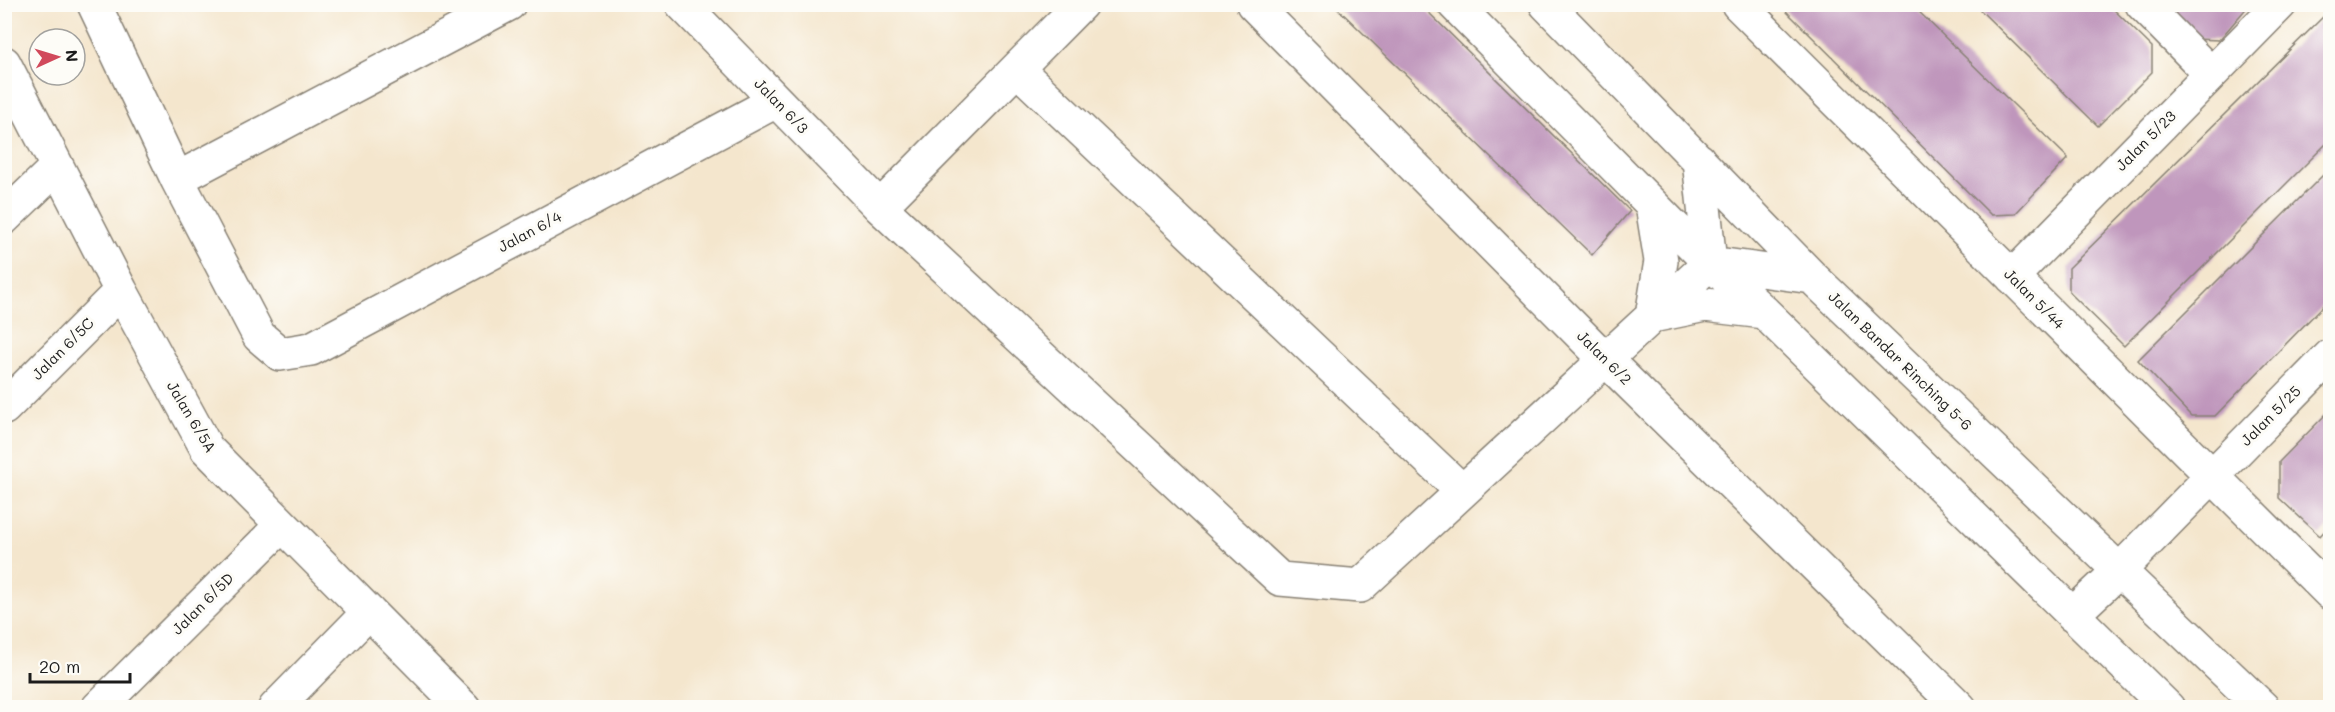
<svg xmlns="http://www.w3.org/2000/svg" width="2335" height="712" font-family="Mali,sans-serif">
<rect width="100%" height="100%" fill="#fdfcf7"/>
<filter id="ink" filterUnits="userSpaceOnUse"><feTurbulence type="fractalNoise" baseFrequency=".0167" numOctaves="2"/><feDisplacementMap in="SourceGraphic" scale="12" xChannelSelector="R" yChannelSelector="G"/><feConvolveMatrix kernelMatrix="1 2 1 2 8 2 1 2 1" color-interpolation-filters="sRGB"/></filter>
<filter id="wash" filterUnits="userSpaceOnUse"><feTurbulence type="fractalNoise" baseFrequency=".008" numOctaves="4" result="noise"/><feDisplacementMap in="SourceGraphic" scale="24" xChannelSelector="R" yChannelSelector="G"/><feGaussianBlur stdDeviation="1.35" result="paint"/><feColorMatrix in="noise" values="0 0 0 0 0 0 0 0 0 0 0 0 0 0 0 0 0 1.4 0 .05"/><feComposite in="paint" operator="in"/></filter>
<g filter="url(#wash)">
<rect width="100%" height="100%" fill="#f4e6cd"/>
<g id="blocks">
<!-- building -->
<path fill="#bf96bc" d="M1333 4H1420L1630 211 1592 255Z
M1779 4H1911L2068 158 2015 214 1991 215Z
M1974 4H2108L2152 47V72L2098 126Z
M2161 4H2250L2219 40 2195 39Z
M2330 10V140L2124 346 2069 292V268Z
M2330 168V299L2215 416H2191L2138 360Z
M2330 410V525L2320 536 2279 498V462Z"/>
</g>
</g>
<g filter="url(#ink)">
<use href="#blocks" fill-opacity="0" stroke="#888174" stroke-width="1.5"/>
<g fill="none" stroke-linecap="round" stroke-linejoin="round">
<!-- minor casing -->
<g stroke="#888174" stroke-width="36">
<path id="minor" d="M94 4 177 179 259 336 280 354 311 349 776 101
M682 4 880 207 1280 579 1360 586 1710 263 1812 277
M1253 4 1605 359 1960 708
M1454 4 1710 263 1764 312 2168 708
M1546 4 1812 277 2263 708
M1738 4 2330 593
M2142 4 2211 74
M4 63 121 291 207 449 464 708
M1017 69 1462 491
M1699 160 1710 263
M177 179 509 4
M880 207 1081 4
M4 218 57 167
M2012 277 2280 4
M1652 316 1705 305 1764 312
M1652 316 1661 261 1652 205
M4 408 121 291
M2072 615 2119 571 2330 356
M98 708 282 525
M275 708 369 612"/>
</g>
<!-- minor -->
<use href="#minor" stroke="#fff" stroke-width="33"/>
</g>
</g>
<g text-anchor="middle" stroke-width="6" stroke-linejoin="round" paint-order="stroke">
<!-- street labels -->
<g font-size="15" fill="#1c1c1c" stroke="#fdfcf7">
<text transform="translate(781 106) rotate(46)" y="5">Jalan 6/3</text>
<text transform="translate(2146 141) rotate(-45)" y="5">Jalan 5/23</text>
<text transform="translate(530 232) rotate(-28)" y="5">Jalan 6/4</text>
<text transform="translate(2034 299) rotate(45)" y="5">Jalan 5/44</text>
<text transform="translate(63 349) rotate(-45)" y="5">Jalan 6/5C</text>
<text transform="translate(1604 358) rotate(45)" y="5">Jalan 6/2</text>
<text transform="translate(1900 361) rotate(44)" y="5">Jalan Bandar Rinching 5-6</text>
<text transform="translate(2271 416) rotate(-45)" y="5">Jalan 5/25</text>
<text transform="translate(191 417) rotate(59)" y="5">Jalan 6/5A</text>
<text transform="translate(203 604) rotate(-45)" y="5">Jalan 6/5D</text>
</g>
</g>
<!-- margin -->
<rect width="2335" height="712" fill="none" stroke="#fdfcf7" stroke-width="24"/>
<!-- north arrow -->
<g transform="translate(57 57) rotate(86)"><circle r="28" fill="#fdfcf7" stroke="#a3a29f" stroke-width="1.5"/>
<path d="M0-4.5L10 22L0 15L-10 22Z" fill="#d1495b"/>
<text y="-9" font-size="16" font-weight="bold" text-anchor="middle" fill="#1c1c1c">N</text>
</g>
<!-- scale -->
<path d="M30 673v9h100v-9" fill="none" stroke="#1c1c1c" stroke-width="3"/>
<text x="39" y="673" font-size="18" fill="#1c1c1c" stroke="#fdfcf7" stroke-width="4.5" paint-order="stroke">20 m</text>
</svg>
